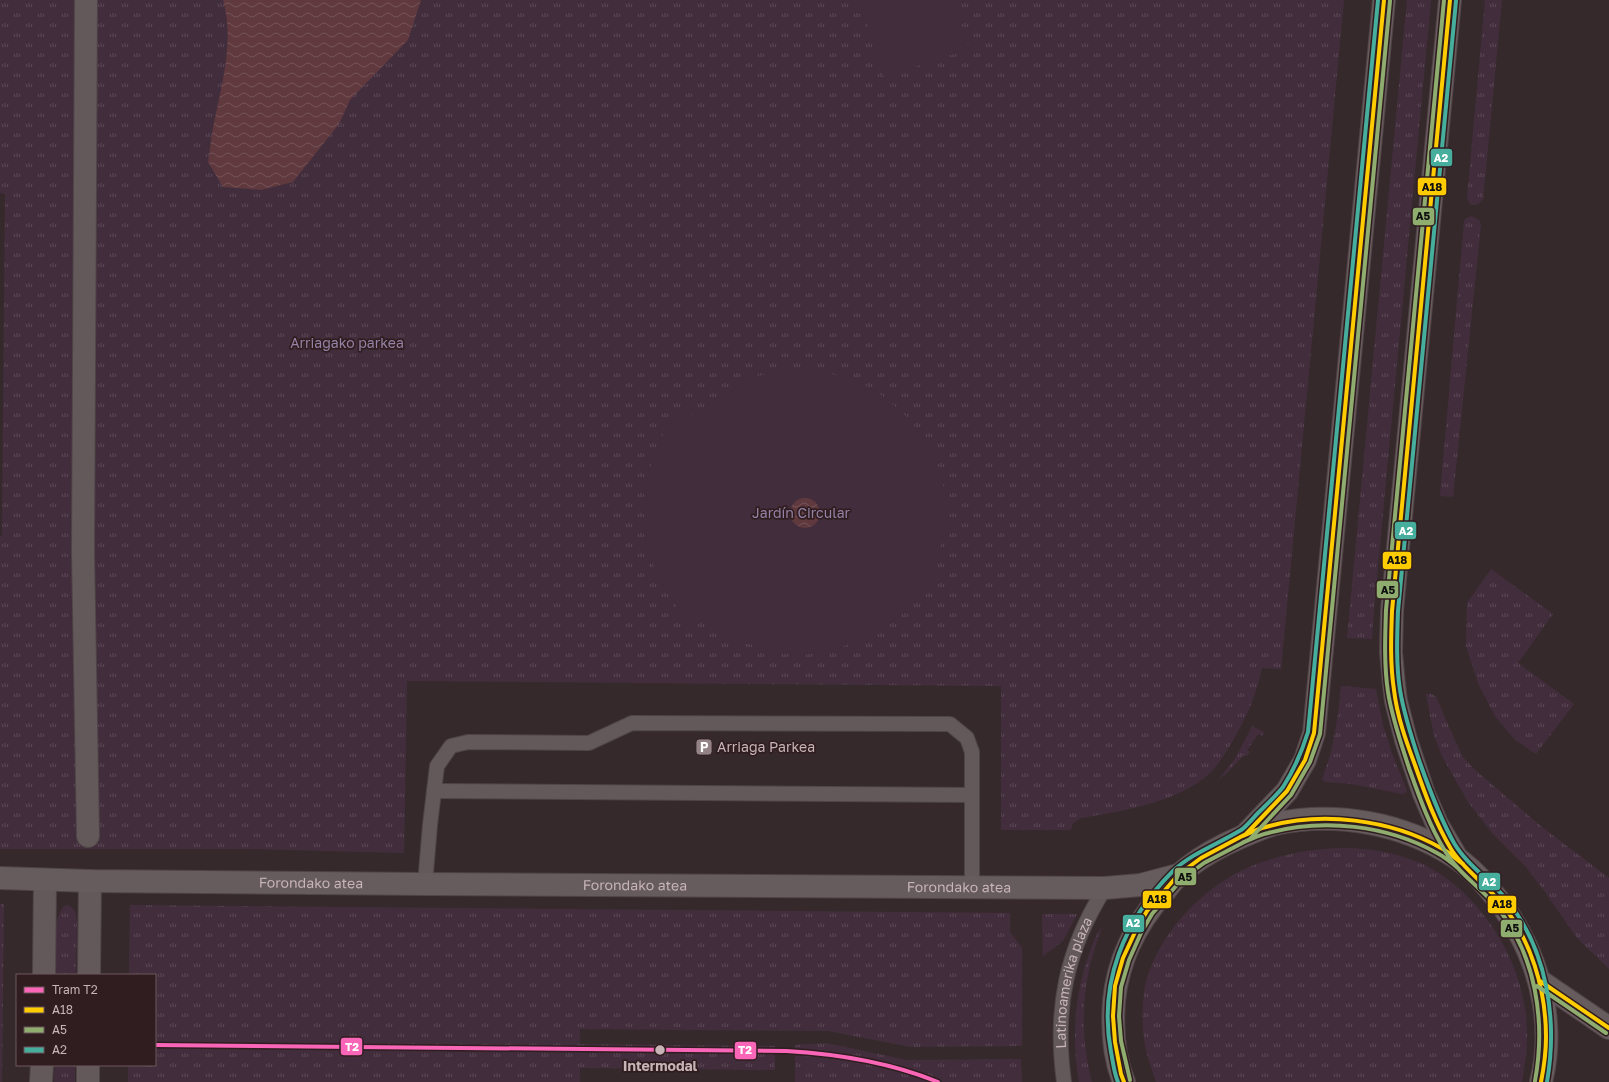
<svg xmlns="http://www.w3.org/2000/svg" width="1609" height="1082" font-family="'Golos Text',sans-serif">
<defs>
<pattern id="grass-tufts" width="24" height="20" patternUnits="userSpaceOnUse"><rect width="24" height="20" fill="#422d3c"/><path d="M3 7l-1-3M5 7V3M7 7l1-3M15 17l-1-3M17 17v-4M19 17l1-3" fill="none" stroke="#5c4956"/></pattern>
<pattern id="water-waves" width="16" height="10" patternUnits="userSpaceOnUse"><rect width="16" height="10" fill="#5f393e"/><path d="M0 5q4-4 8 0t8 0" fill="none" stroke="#745358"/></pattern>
</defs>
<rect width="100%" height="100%" fill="#36292c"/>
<!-- grass -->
<path fill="url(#grass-tufts)" d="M0 0H1344L1281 669 1262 668C1257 692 1249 712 1237 733 1230 746 1223 758 1214 769 1183 802 1123 811 1081 818L1073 823 1071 830H1001V686L407 681 404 853 250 849H0V536H2L5 194 0 193Z
M1407 0H1431L1374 609 1372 639 1347 638Z
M1485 0H1502L1483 199C1480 204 1476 206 1470 204L1467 198Z
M1471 216 1479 220 1481 224 1453 497 1440 496 1464 222 1465 219Z
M1491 569 1553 614 1518 663 1574 704 1536 754 1515 740 1495 716 1478 683 1466 646 1467 603Z
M1341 686 1376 689 1383 725 1392 753 1407 791 1405 793 1402 794 1352 784 1325 782 1322 779C1334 749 1338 718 1341 686Z
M1426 694H1432L1436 697 1454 738 1463 757 1475 770 1542 827 1609 878V969L1577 938 1545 892 1526 867 1493 834 1468 802 1442 756 1434 736Z
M1252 726 1264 732 1262 736 1258 734 1247 750 1250 752 1247 756 1244 755 1227 773 1218 780 1235 759Z
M1340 848C1375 848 1414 855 1443 876 1494 912 1529 977 1527 1040 1527 1054 1524 1068 1522 1082H1156C1150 1064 1143 1046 1143 1026 1142 1016 1143 1004 1144 993 1152 938 1206 882 1257 864 1284 854 1311 849 1340 848Z
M0 904H4L2 1082H0Z
M69 905 75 911 77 922 76 975H56C56 954 50 924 64 906Z
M130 905 1010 913V932L1022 948V1046L911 1047 828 1031 580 1029V1044L775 1046V1070L580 1068V1082H128V1065H155V975H129Z
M1042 914H1077L1063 941 1043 956Z
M1102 927C1082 979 1078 1028 1092 1082H1079C1071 1038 1075 990 1091 949 1094 941 1097 933 1102 927Z
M826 1043 907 1060 1021 1059 1022 1082H795V1045Z
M55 1065H75V1082H54Z"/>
<!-- garden -->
<path fill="#422d3c" d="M859 0H953L969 49 884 77Z
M802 369 854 378 887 399 912 422 928 447 941 472 947 506 943 534 936 568 923 592 902 614 872 636 839 648 804 655 774 653 741 641 710 621 689 619 676 606 657 576 644 536V489L653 458 665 430 683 408 695 417 708 404 758 376Z"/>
<!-- water -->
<path fill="url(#water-waves)" d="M223 0H421L408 40 350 100 339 124 293 182 261 190 223 187 208 162C210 150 211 139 213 128 221 86 235 42 223 0Z
M790 513a15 15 0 1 1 30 0a15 15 0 1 1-30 0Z"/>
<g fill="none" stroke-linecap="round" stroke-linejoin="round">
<!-- lane casing -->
<g stroke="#4f4547" stroke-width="16">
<g id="lane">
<path d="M434 791 972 795"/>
<path d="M425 884 430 825 437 766 451 746 468 742 589 743 632 723 950 724 967 738 972 752V888"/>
<path id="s1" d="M1064 1082C1054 1009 1066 950 1105 888"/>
</g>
</g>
<!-- street casing -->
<g stroke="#4f4547" stroke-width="24">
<path id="street" d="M86 0 83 552 88 836
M44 975 45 880
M89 975 90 881
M41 1082 42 1065
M88 1082V1065"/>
</g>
<!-- primary casing -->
<g stroke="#504446" stroke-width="24">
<g id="primary">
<path d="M1450 0 1392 611 1391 652 1394 685 1396 701 1406 740 1424 794 1437 824 1457 858"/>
<path d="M1246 834 1287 791 1305 760 1314 733 1384 0"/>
<path id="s2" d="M0 878 90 881 425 884 1105 888 1140 885 1178 875"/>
<path d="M1540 981 1609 1028"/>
<path d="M1124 1082C1114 1058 1112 1027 1114 1001 1118 959 1136 924 1163 893 1168 887 1173 880 1179 875 1192 863 1208 853 1224 845 1241 837 1257 829 1275 824 1336 811 1403 823 1455 857 1478 872 1503 904 1516 927 1543 973 1554 1030 1541 1082"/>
</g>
</g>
<!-- lane -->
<use href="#lane" stroke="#64595a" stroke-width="14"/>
<!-- street -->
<use href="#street" stroke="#64595a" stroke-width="22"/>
<!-- primary -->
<use href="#primary" stroke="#665b5d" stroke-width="22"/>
<!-- bus-1 casing -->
<g stroke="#301d20" stroke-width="7">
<path id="bus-1" d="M1450 0 1392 611C1391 637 1390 664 1394 690 1397 716 1406 741 1415 765 1425 794 1435 822 1451 849 1463 869 1485 883 1500 902 1531 938 1546 990 1546 1037 1546 1052 1544 1067 1541 1082
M1240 837C1248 834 1257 829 1266 827 1321 811 1390 819 1441 848 1449 852 1456 859 1463 864
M1540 981 1609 1028
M1124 1082 1121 1074 1115 1042 1113 1016 1115 986 1123 958 1136 930 1147 911 1178 875 1201 858 1246 834 1287 791 1305 760 1314 733 1384 0"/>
</g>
<!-- bus-2 casing -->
<g stroke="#301d20" stroke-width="7">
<path id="bus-2" d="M1444 0 1386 610C1385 638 1384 665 1388 692 1392 718 1401 743 1409 768 1419 796 1429 825 1445 851 1458 873 1480 887 1496 906 1536 954 1546 1021 1535 1081
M1242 843C1251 839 1259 835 1268 833 1323 818 1387 825 1437 853 1445 857 1452 863 1459 869
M1537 986 1606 1033
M1130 1080 1121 1041 1119 1016 1121 987 1129 960 1141 933 1152 914 1182 879 1204 863 1250 839 1291 795 1310 762 1320 734 1390 1"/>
</g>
<!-- bus-3 casing -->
<g stroke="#301d20" stroke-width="7">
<path id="bus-3" d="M1456 1 1398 611C1397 638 1396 664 1400 690 1404 715 1412 739 1420 763 1430 791 1440 818 1454 843 1467 865 1490 880 1506 899 1547 949 1558 1019 1547 1082
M1118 1082C1114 1073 1113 1062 1111 1052 1098 983 1124 920 1173 871 1192 853 1218 844 1241 830 1247 826 1252 819 1258 813 1266 805 1276 796 1283 787 1294 770 1302 751 1308 732L1378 0"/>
</g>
<!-- bus-1 -->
<use href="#bus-1" stroke="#fc0" stroke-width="4"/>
<!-- bus-2 -->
<use href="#bus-2" stroke="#8ead6e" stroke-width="4"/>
<!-- bus-3 -->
<use href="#bus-3" stroke="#46ae9c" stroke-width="4"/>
<!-- tram-1 casing -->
<g stroke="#301d20" stroke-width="7">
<path id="tram-1" d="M155 1045 786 1051C839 1054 889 1062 938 1082"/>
</g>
<!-- tram-1 -->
<use href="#tram-1" stroke="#fa66b7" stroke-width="4"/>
</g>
<!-- icons -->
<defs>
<g id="parking-square" transform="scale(0.9)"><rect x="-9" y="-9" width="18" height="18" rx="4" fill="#948386" stroke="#301d20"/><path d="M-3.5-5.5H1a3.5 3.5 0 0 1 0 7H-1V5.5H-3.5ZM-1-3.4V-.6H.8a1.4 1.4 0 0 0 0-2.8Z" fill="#fff"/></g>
</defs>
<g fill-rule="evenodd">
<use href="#parking-square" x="704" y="747"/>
</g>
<!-- markers -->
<circle fill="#c7b4b6" stroke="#301d20" stroke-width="1.5" cx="660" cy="1050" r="5.5"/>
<g text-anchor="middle" stroke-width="3.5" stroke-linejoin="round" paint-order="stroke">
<!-- park labels -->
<g font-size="14" fill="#9582a6" stroke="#301d20">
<text x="347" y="348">Arriagako parkea</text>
<text x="801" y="518">Jardín Circular</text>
</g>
<!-- poi labels -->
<g font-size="14" fill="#c7b4b6" stroke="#301d20" text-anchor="start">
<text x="717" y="752">Arriaga Parkea</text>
</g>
<!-- street labels -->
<g font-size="14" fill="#c7b4b6" stroke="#301d20">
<text dy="5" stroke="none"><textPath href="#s2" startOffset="311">Forondako atea</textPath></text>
<text dy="5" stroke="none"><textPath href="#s2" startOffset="635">Forondako atea</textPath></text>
<text dy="5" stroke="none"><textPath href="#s2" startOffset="959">Forondako atea</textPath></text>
<text dy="5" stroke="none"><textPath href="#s1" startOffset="101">Latinoamerika plaza</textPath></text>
</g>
<!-- stop labels -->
<g font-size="14" font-weight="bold" fill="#c7b4b6" stroke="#301d20">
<text x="660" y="1071">Intermodal</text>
</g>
</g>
<g stroke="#301d20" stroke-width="1.5">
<rect x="1430" y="148" width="23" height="19" rx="4" fill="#46ae9c"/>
<rect x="1417" y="177" width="30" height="19" rx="4" fill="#fc0"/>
<rect x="1412" y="207" width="23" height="19" rx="4" fill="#8ead6e"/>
<rect x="1394" y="521" width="23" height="19" rx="4" fill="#46ae9c"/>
<rect x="1382" y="551" width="30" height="19" rx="4" fill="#fc0"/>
<rect x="1376" y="580" width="23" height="19" rx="4" fill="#8ead6e"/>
<rect x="1174" y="867" width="23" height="19" rx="4" fill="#8ead6e"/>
<rect x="1478" y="872" width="23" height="19" rx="4" fill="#46ae9c"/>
<rect x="1142" y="890" width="30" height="19" rx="4" fill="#fc0"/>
<rect x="1487" y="895" width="30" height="19" rx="4" fill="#fc0"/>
<rect x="1122" y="914" width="23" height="19" rx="4" fill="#46ae9c"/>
<rect x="1500" y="919" width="23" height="19" rx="4" fill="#8ead6e"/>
<rect x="340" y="1037" width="23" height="19" rx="4" fill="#fa66b7"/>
<rect x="734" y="1041" width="23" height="19" rx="4" fill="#fa66b7"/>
</g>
<g font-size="11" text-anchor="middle" font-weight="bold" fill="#fff">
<text x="1441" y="162">A2</text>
<text x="1406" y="535">A2</text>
<text x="1489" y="886">A2</text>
<text x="1133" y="927">A2</text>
<text x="352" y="1051">T2</text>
<text x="745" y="1054">T2</text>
</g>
<g font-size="11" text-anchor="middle" font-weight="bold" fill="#111">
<text x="1432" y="191">A18</text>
<text x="1423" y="220">A5</text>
<text x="1397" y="564">A18</text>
<text x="1388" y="594">A5</text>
<text x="1185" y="881">A5</text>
<text x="1157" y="903">A18</text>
<text x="1502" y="908">A18</text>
<text x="1512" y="932">A5</text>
</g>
<!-- legend -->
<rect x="16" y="974" width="140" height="92" fill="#301d20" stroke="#6c595c"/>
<rect x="24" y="987" width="20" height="6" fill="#fa66b7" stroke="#6c595c"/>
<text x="52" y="994" font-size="12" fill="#c7b4b6">Tram T2</text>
<rect x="24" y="1007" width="20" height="6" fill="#ffcc00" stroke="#6c595c"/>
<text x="52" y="1014" font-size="12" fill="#c7b4b6">A18</text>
<rect x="24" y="1027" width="20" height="6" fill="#8ead6e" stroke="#6c595c"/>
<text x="52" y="1034" font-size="12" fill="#c7b4b6">A5</text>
<rect x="24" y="1047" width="20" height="6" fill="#46ae9c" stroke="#6c595c"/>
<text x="52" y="1054" font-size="12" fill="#c7b4b6">A2</text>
</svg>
